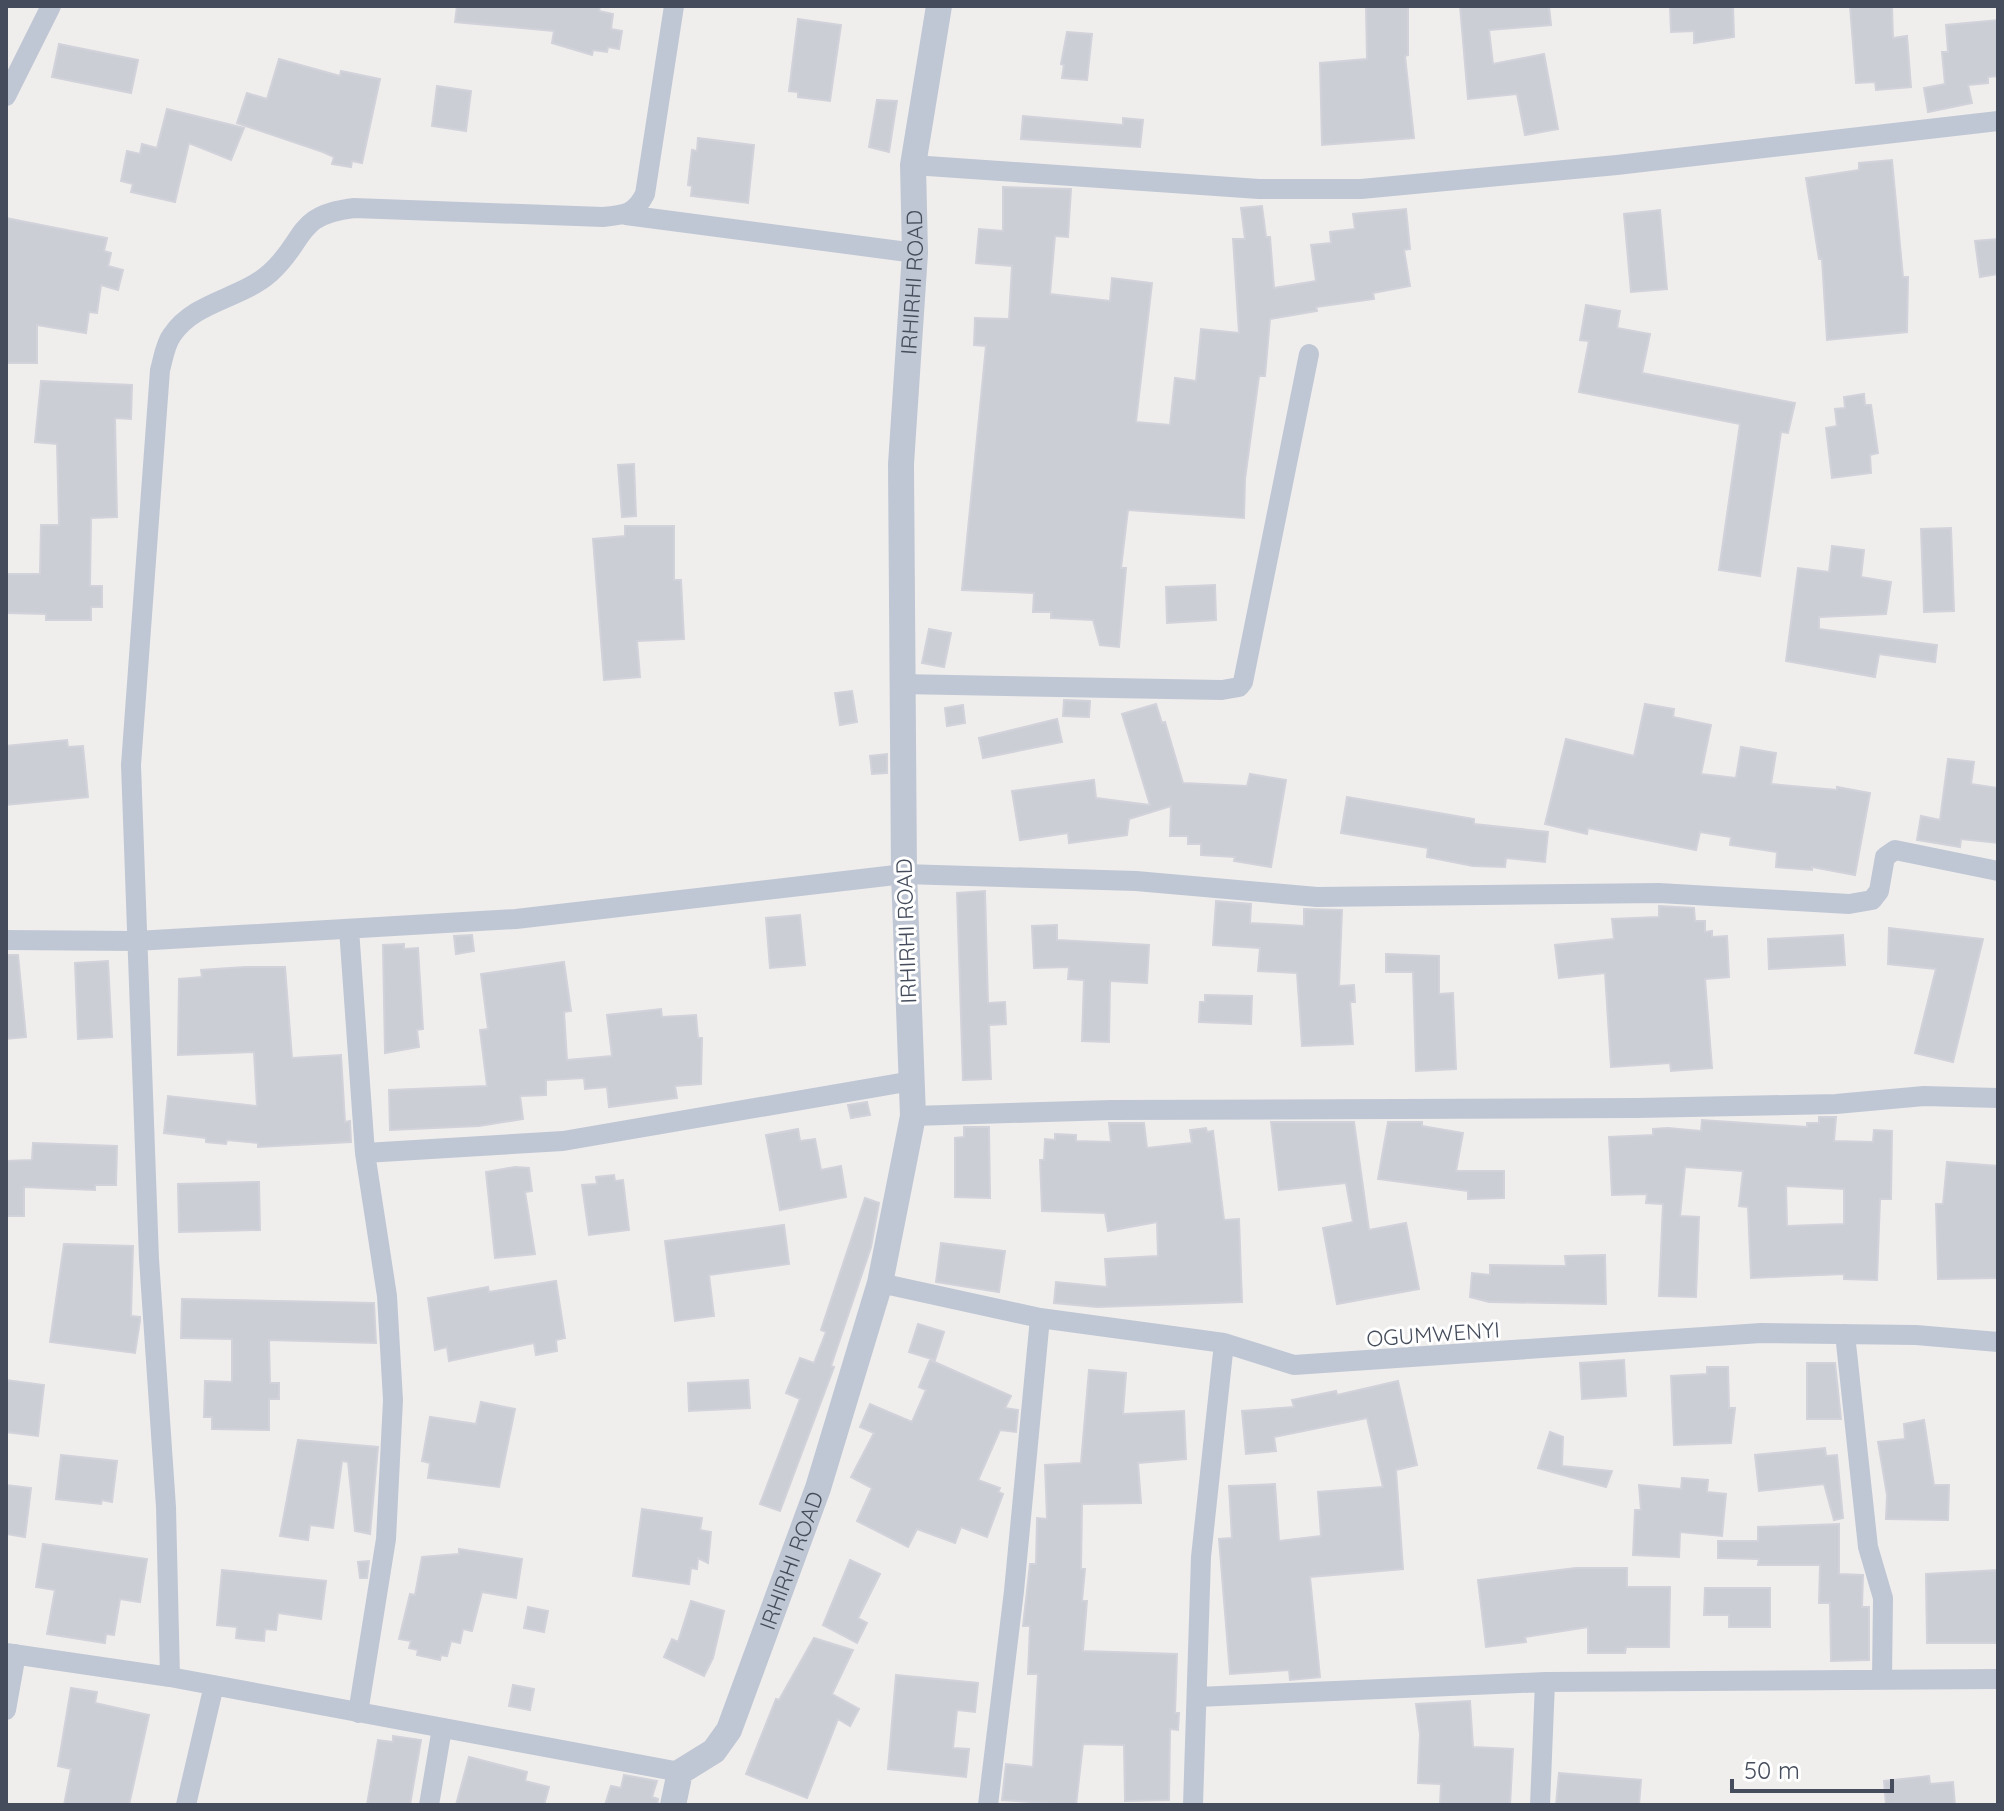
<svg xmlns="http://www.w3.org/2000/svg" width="2004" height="1811" font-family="Quicksand,sans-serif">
<rect width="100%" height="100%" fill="#f0eeed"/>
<!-- building -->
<path fill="#ccced6" stroke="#d1d2da" stroke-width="2" fill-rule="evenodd" d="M457 6H600L599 11 613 14 611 29 622 31 619 49 608 47 607 52 593 50 592 55 552 43 554 31 455 22Z
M1366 6H1408V55L1405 56 1414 138 1322 145 1320 63 1367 59Z
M1460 6H1549L1551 25 1489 30 1493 64 1544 54 1558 129 1525 135 1517 94 1468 99Z
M1670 6H1733L1734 37 1694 43V31L1671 32Z
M1850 6H1892L1893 38 1907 36 1911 87 1876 90 1875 82 1856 83Z
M798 19 841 25 830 101 798 97V92L789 91Z
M1998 20V76L1988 77V83L1968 85 1972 103 1928 112 1924 88 1945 84 1942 52H1948L1946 25Z
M1067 32 1092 34 1087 80 1062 78 1064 65 1061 64Z
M59 44 138 60 131 93 52 77Z
M279 59 340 76 341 71 380 79 362 163 352 161 351 167 332 164 334 157 323 152 237 123 247 93 267 99Z
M437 86 471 91 466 131 432 126Z
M877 100 897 101 889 152 869 147Z
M167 109 244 128 231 160 189 143 175 202 131 192 133 184 121 181 127 151 140 154 142 144 157 148Z
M1023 116 1123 125V118L1143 120 1140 147 1021 139Z
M698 138 754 145 748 203 691 196 692 186 688 185 692 150 697 151Z
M1892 160 1903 277H1908L1907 332 1827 340 1822 259H1819L1806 178 1859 170V163Z
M1003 187 1071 189 1068 237 1055 236 1050 294 1110 301 1112 278 1152 283 1136 422 1170 425 1175 378 1196 381 1201 329 1239 333 1233 239H1245L1241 208 1262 206 1266 237H1270L1274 288 1316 281 1311 245 1331 243 1330 232 1355 229 1353 214 1406 209 1410 249 1404 250 1410 286 1373 293 1374 299 1316 307 1317 311 1270 319 1265 376H1259L1245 479 1244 518 1128 510 1121 568H1126L1119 647 1100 645 1093 620 1051 618V612H1033L1034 593 962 590 986 346 974 345 975 318 1009 319 1012 266 976 263 979 229 1003 231Z
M1660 210 1667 289 1631 292 1624 214Z
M6 218 107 238 104 251 111 253 108 266 123 270 118 290 101 285 97 313 89 312 86 333 37 325V363H6Z
M1998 239V274L1980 277 1975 241Z
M1586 305 1620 311 1617 328 1650 334 1642 373 1795 403 1788 433 1781 432 1760 576 1719 570 1740 424 1579 392 1589 341 1580 340Z
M41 381 132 385 131 419 115 418 117 517 91 518 90 586H102V607H91V620H46V614L6 613V574H40L41 525H59L57 444 35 442Z
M1864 394 1865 405H1871L1878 453 1870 455 1871 473 1832 478 1826 428 1837 426 1835 409 1845 408 1844 397Z
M634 464 636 516 622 517 618 465Z
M625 526H674V580H681L684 639 637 641 640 677 604 680 593 539 625 536Z
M1951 528 1954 611 1924 612 1921 529Z
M1832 546 1864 550 1861 577 1891 582 1886 614 1819 617V629L1937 645 1935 662 1879 654 1875 677 1786 661 1798 568 1829 572Z
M1215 585 1216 620 1167 623 1166 587Z
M929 629 951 633 944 667 922 663Z
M852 691 857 722 840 725 835 693Z
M1064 700 1090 701 1089 717 1063 716Z
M1156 704 1162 723 1165 722 1183 783 1247 786 1250 774 1286 780 1271 867 1234 861 1235 857 1201 855V844H1188V836H1170L1171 806 1129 819 1127 835 1069 843 1068 833 1020 840 1012 791 1094 780 1096 798 1150 805 1122 714Z
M1645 704 1674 709 1673 717 1711 725 1701 774 1736 778 1741 747 1776 753 1771 784 1837 790V787L1870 793 1855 875 1812 867V870L1776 867 1777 852 1730 845 1731 837 1700 832 1696 850 1588 828 1587 834 1545 824 1566 739 1634 756Z
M963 705 965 723 947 726 945 708Z
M1057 719 1062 742 983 758 979 738Z
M67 740 68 747 83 746 88 797 6 805V746Z
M887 754V773L872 774 870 756Z
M1948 759 1974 762 1971 784 1998 788V843L1961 839 1960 847 1917 840 1921 816 1940 820Z
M1347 797 1474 819V824L1548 832 1545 862 1506 858 1505 867 1473 866 1427 857 1428 848 1341 833Z
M985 891 988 1003 1005 1002 1006 1024 989 1025 991 1079 963 1080 957 893Z
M1216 901 1251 904 1250 923 1304 926V909L1342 910 1339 986 1354 985 1355 1002H1350L1353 1044 1302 1046 1297 973 1258 971 1260 948 1213 945Z
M1659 906 1694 908 1695 921H1705V932L1712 931V937L1727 936 1729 977 1705 979 1712 1068 1671 1071 1670 1063 1611 1067 1605 973 1559 978 1555 945 1614 939 1612 919 1659 917Z
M800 915 805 965 770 968 766 918Z
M1057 925V940L1149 945 1147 983 1110 981 1109 1042 1082 1041 1084 980 1068 979 1069 967 1034 968 1032 926Z
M1889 928 1983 939 1953 1062 1915 1053 1936 969 1888 964Z
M472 935 474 951 456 954 454 936Z
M1843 935 1845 965 1769 969 1768 939Z
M404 944V949L418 948 423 1029 417 1030 419 1047 385 1053 383 945Z
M1386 954 1439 956V994L1453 993 1456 1069 1416 1071 1413 972H1386Z
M6 955H18L26 1037 6 1039Z
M108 961 112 1037 78 1039 75 963Z
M564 962 571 1011 564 1012 567 1060 612 1056 607 1015 661 1009 662 1017 696 1015 698 1038H702L701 1084 675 1086 677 1098 609 1107 607 1087 585 1089 584 1078 546 1080V1095L520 1096 523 1119 479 1126 390 1130 389 1090 487 1086 480 1030 488 1029 481 974Z
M245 967H285L292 1058 341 1055 345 1122 350 1121 351 1142 258 1147V1143L227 1140 226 1144 206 1142V1138L164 1133 168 1096 257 1106 254 1052 178 1055 179 979 202 977 201 970Z
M1205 995 1252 996 1251 1024 1199 1022 1200 1002H1205Z
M867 1102 870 1115 851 1118 848 1105Z
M1819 1117H1836L1834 1141 1873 1142 1874 1130 1892 1131 1891 1199H1880L1877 1280 1844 1279V1274L1751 1278 1748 1207 1739 1206 1743 1171 1685 1167 1680 1216 1699 1217 1696 1297 1659 1296 1663 1204 1646 1203 1647 1194 1612 1195 1609 1137 1653 1135V1129L1668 1128 1701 1131 1702 1120 1807 1127V1123H1819ZM1786 1186 1844 1189V1224L1787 1226Z
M1271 1122H1354L1369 1230 1406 1223 1419 1289 1337 1304 1323 1228 1353 1222 1346 1183 1279 1190Z
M1388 1122H1422V1126L1463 1133 1456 1171H1504V1198L1468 1199V1191L1378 1179Z
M1109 1123H1144L1147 1148 1192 1143 1190 1130 1206 1128 1207 1132 1213 1131 1224 1220 1239 1219 1242 1302 1097 1307 1054 1303 1056 1282 1107 1287 1105 1259 1158 1256 1157 1222 1108 1231 1105 1213 1042 1211 1040 1160H1044L1045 1139 1055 1140V1134L1076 1135V1141L1111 1142Z
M964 1127H989L990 1198 955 1197V1138L964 1137Z
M798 1129 800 1141 815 1139 821 1170 841 1166 846 1197 780 1210 766 1135Z
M33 1143 117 1146 116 1185H95V1190L24 1187V1216H6V1161L32 1160Z
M1947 1162 1998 1166V1278L1938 1279 1936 1204H1943Z
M515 1167 529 1168 532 1191 525 1192 535 1254 495 1258 486 1172Z
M614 1175 615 1181 623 1180 629 1230 589 1235 582 1185 597 1184 596 1177Z
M259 1182 260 1230 179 1232 178 1184Z
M865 1198 879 1203 871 1247 831 1366 834 1367 780 1511 760 1504 800 1399 786 1393 800 1358 814 1363 826 1332 821 1330Z
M784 1225 789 1264 709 1275 714 1316 675 1321 665 1241Z
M941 1243 1005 1251 999 1292 936 1282Z
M64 1244 133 1246 131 1316 140 1317V1321L135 1353 50 1342Z
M1605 1255 1606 1304 1489 1302 1470 1297 1472 1273 1490 1275V1265L1566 1266 1565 1256Z
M556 1281 565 1338 556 1340 557 1351 536 1355 534 1343 449 1361 447 1347 435 1350 428 1298 488 1287 489 1292Z
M182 1299 374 1303 376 1343 269 1340 270 1383H279V1399H269V1430L212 1429V1417H204L205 1381 232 1382V1339L181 1338Z
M918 1324 944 1332 935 1360 909 1352Z
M930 1360 1011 1396 1005 1408 1018 1410 1016 1432 1000 1430 978 1480 1000 1488 998 1492 1003 1494 987 1537 961 1527 955 1543 917 1529 908 1547 857 1521 872 1488 851 1477 874 1433 860 1427 870 1404 912 1422 926 1390 919 1387Z
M1624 1360 1626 1396 1582 1399 1580 1363Z
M1807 1363H1835L1841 1419H1807Z
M1707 1367H1728L1729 1408H1735L1731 1443 1674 1445 1671 1376 1707 1374Z
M1089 1370 1126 1373 1123 1414 1184 1411 1186 1459 1138 1463 1141 1503 1082 1504 1081 1569H1085L1082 1601H1087L1083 1651 1177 1654 1175 1713H1179L1178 1730 1170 1729 1169 1800 1125 1801 1124 1745 1083 1744 1076 1805 1002 1800 1006 1764 1033 1767 1038 1674H1028L1030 1626H1023L1030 1564H1036L1037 1518 1047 1519 1045 1465 1081 1463Z
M6 1380 44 1385 38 1436 6 1432Z
M748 1380 750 1408 689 1411 688 1383Z
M1398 1381 1417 1465 1396 1470 1403 1569 1310 1577 1320 1677 1290 1680 1289 1670 1230 1674 1219 1539 1232 1538 1229 1486 1275 1484 1279 1541 1321 1536 1318 1492 1383 1487 1367 1418 1274 1437 1276 1451 1246 1454 1242 1411 1294 1407 1292 1400 1336 1391 1337 1395Z
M481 1402 515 1409 499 1487 428 1478 430 1463 422 1461 430 1417 476 1424Z
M1924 1420 1934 1485H1949L1948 1520 1886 1519 1887 1495 1878 1442 1905 1439 1904 1424Z
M1550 1432 1563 1437 1562 1466 1612 1471 1606 1487 1538 1468Z
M298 1440 378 1447 370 1534 355 1531 348 1462 342 1461 333 1528 310 1525 308 1540 280 1536Z
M1825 1448 1826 1456 1837 1455 1843 1518 1834 1520 1824 1484 1759 1491 1755 1455Z
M61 1455 117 1461 112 1502 102 1500 101 1504 56 1499Z
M1682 1478 1708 1480 1707 1492 1726 1494 1722 1536 1680 1532 1679 1557 1633 1555 1635 1510H1641L1639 1485 1681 1489Z
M6 1485 31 1488 25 1537 6 1534Z
M642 1509 702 1518 700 1530 711 1532 708 1563 698 1558 697 1569 691 1568 689 1584 633 1576Z
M1839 1524V1574L1863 1575 1862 1607H1869V1660L1831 1661 1830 1603H1819L1820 1565H1758L1759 1559 1718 1558V1541H1758V1527Z
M43 1544 147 1559 140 1602 120 1599 114 1635 106 1634 105 1643 47 1634 55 1590 36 1587Z
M459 1549 522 1559 516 1598 482 1592 472 1631 463 1629 460 1643 451 1641 447 1656 441 1655 440 1660 417 1655 418 1650 409 1648 411 1641 399 1639 410 1594 415 1595 422 1557 459 1554Z
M850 1560 880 1574 858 1618 867 1623 857 1643 823 1625Z
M369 1561 367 1578H360L358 1562Z
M1576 1568H1627V1587H1670L1669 1647H1626L1625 1653H1588V1627L1525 1637 1526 1642 1486 1647 1478 1580Z
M222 1570 326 1581 321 1619 278 1613 276 1630 265 1629 264 1641 236 1638 237 1627 217 1625Z
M1998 1570V1643H1927L1926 1574Z
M1705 1588H1770V1627H1729V1615H1704Z
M691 1601 724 1611 713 1658 704 1676 664 1657 672 1639 678 1642Z
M528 1607 548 1611 544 1632 524 1628Z
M814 1638 853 1650 832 1694 859 1709 850 1726 838 1719 807 1798 746 1774 776 1699 779 1700Z
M896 1675 978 1683 975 1712 957 1710 953 1748 969 1749 966 1777 888 1769Z
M513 1685 534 1689 530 1710 509 1706Z
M71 1688 97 1692 95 1703 149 1715 129 1805H64L71 1769 58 1766Z
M1470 1701 1473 1747 1513 1749 1510 1805H1440L1441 1784 1418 1783 1420 1734 1416 1704Z
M393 1736 421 1740 410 1805H367L378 1740 393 1742Z
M469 1757 527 1772 525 1781 549 1787 544 1805H456Z
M1559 1773 1641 1780 1639 1805H1556Z
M624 1775 657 1781 652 1797 658 1799 657 1805H605L611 1786 621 1788Z
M1929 1776 1930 1784 1953 1782 1955 1805H1886L1884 1781Z"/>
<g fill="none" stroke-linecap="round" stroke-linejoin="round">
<!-- minor -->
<path stroke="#c0c7d4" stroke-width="20" d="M6 96 51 6
M913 165 1259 189H1361L1617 165 1998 121
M626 215 915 253
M900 684 1222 690 1239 687 1243 682 1309 354
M349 929 365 1153 387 1296 393 1400 386 1539 358 1713
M6 940 136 941 516 919 904 874 1136 881 1317 897 1659 893 1849 904 1872 900 1879 891 1885 857 1895 850 1998 871
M913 1116 1111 1110 1637 1108 1836 1104 1924 1096 1998 1098
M365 1153 563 1141 912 1081
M880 1283 1040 1318 1224 1343 1294 1365 1761 1333 1916 1335 1998 1342
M1845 1334 1868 1547 1883 1598 1882 1680
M6 1653 170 1677 680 1772
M170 1677 166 1507 149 1259 131 765 160 370C163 360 165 344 172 335 195 301 241 299 270 273 307 240 294 215 354 208L603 217C625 215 635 214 645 194L674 6
M1197 1697 1545 1682 1998 1679
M6 1710 16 1654
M186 1805 214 1685
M429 1805 442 1728
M988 1805 1014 1591 1040 1318
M1193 1805 1201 1557 1224 1343
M1540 1805 1545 1682"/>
<!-- tertiary -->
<path stroke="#c0c7d4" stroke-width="26" id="s1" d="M673 1805 680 1772 714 1751 729 1730 818 1488 880 1283 913 1116 904 874 901 464 915 253 913 165 939 6"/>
</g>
<g text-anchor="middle" stroke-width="6" stroke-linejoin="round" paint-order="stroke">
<!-- street labels -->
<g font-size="22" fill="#454d5c" stroke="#fff">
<text dy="8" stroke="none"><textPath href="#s1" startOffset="1576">IRHIRHI ROAD</textPath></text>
<text transform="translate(906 931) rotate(-92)" y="8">IRHIRHI ROAD</text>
<text transform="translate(1433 1334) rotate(-4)" y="8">OGUMWENYI</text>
<text dy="8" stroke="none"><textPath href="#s1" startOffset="280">IRHIRHI ROAD</textPath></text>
</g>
</g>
<!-- border -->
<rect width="2004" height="1811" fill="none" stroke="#454d5c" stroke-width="16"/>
<!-- scale -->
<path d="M1732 1779v12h160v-12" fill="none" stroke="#454d5c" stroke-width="4"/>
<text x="1744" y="1779" font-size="24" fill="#454d5c" stroke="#ffffff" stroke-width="6" paint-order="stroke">50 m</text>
</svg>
